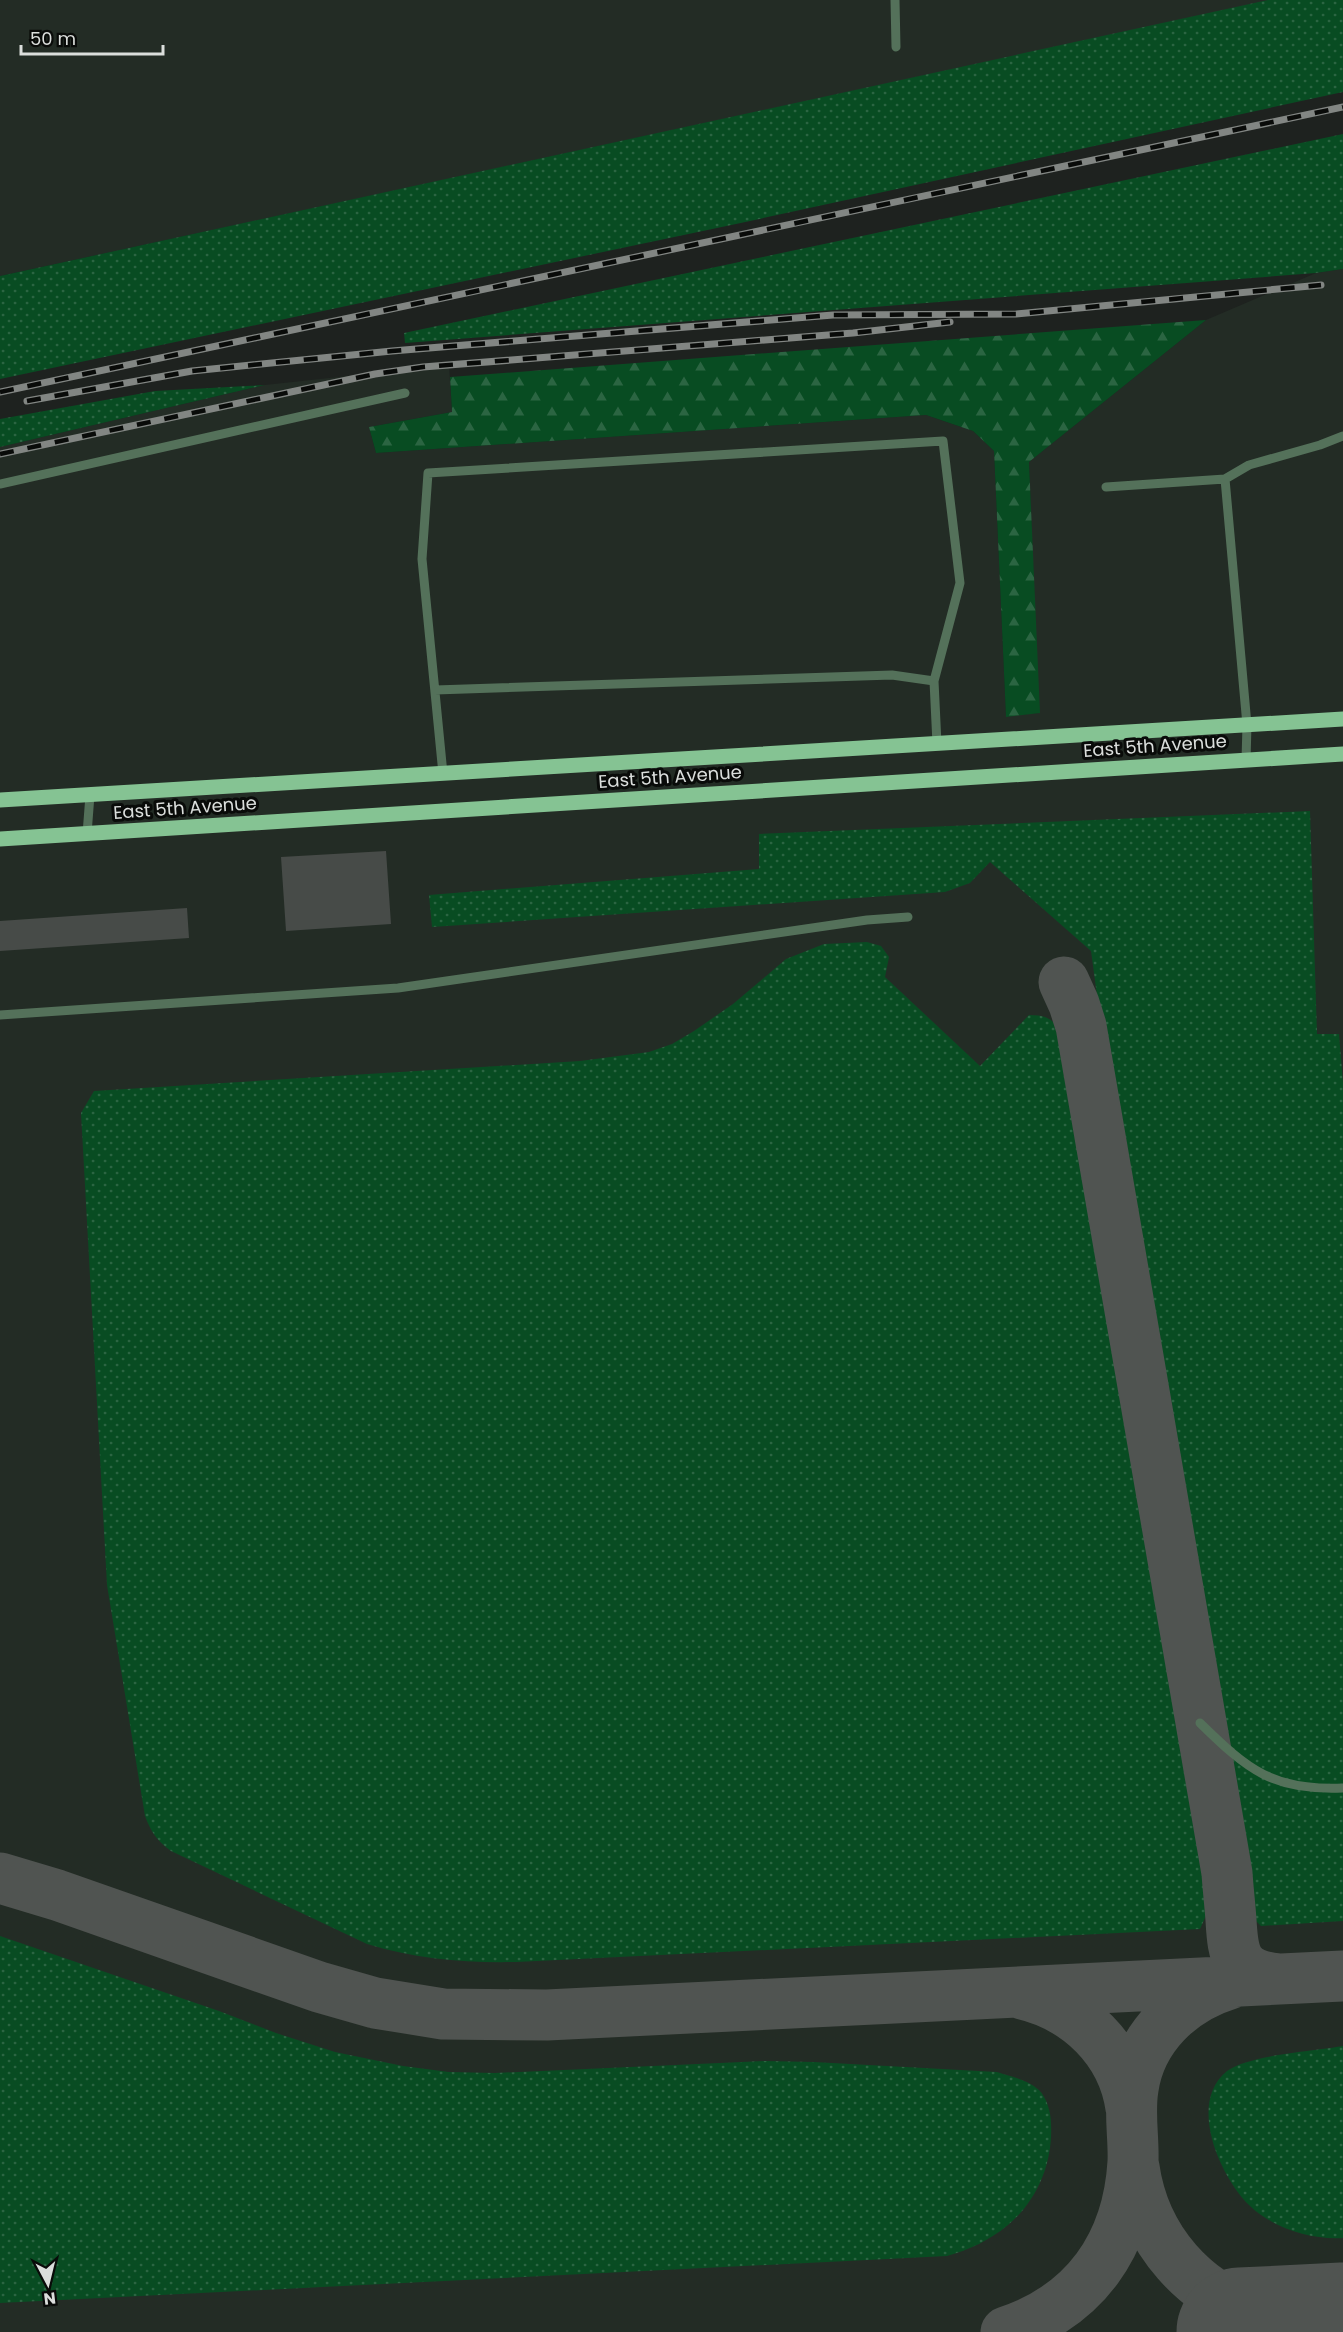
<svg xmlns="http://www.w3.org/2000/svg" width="1343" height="2332" font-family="Poppins,sans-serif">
<defs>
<pattern id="grass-dots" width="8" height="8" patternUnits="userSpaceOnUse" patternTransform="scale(1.5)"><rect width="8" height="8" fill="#084c22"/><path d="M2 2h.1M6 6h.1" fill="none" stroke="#2b6542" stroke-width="1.8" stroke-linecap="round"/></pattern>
<pattern id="forest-firs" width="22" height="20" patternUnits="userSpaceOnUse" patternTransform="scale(1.5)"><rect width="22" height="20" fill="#084c22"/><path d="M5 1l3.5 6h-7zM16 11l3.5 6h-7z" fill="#2b6542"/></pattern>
</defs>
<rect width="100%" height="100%" fill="#1e221f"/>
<!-- built -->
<path fill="#232c25" d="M0 0H1268V1L0 276Z
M1343 269V2332H0V447L265 385 449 365 452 412 369 427 376 453 926 415 973 431 994 451 1006 716 1039 713 1029 462 1206 320 1316 273Z"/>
<!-- grass -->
<path fill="url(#grass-dots)" d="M1268 0H1343V92L736 224 0 379V276Z
M1343 134V269L1316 273 405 343 404 333Z
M265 385 0 447V419L155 391Z
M1310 811 1317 1034H1339L1343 1083V1921L1261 1926 1254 1919 1101 1025 1091 951 990 862 970 883 945 892 432 927 429 895 759 869V834Z
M867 942 881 946 889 957 885 977 980 1066 1029 1015C1042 1015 1052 1017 1058 1029L1208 1911 1200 1929 516 1962C465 1963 416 1959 367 1944L171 1851C157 1841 151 1832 145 1816L107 1585 81 1113 94 1091 580 1061 649 1052 672 1044 694 1031 733 1004 786 959 824 944Z
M0 1936 219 2011 276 2033 335 2052 403 2066 449 2072 495 2073 765 2061 814 2062 997 2072C1012 2077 1026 2079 1039 2090 1047 2098 1051 2113 1051 2124 1053 2162 1038 2200 1008 2225 990 2240 969 2250 947 2256L0 2303Z
M1343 2046V2238C1311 2240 1273 2228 1250 2206 1220 2177 1187 2103 1227 2071 1248 2055 1315 2051 1343 2046Z"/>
<!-- forest -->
<path fill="url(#forest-firs)" d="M1206 320 1029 462 1040 713 1006 717 994 451 973 431 926 415 376 453 369 427 452 412 450 377Z"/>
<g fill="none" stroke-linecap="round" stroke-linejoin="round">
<!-- taxiway -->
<path stroke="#505451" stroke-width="51" d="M1064 982 1074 1004 1081 1026 1227 1873C1228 1889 1230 1905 1231 1920 1233 1957 1236 1973 1277 1979
M0 1878 57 1895 319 1987 375 2003 443 2014 547 2015 1343 1976
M1022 1994C1078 2007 1123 2050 1131 2108
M1134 2167C1144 2239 1195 2298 1265 2316 1290 2323 1318 2322 1343 2324
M1006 2332C1085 2306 1128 2245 1133 2162 1134 2138 1129 2113 1133 2089 1140 2038 1180 1999 1229 1984"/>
<!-- runway -->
<path stroke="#505451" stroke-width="129" d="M1241 2332 1343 2327"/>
</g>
<!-- building -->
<path fill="#474b48" d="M386 851 391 924 286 931 281 857Z
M187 908 189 938 0 951V921Z"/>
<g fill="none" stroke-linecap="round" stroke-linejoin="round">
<!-- service -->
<path stroke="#54715a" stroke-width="9" d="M895 0 896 47
M1225 479 1249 465 1320 445 1343 436
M0 484 405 393
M1106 487 1225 479 1247 725 1246 760
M435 690 892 675 934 681
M443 774 422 559 428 473 943 441 960 583 934 681 937 744
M87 834 90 795
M0 1015 398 988 867 920 908 917
M1200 1723C1248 1770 1273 1791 1343 1788"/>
<!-- primary -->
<path stroke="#85c393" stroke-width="15" d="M0 800 1343 719
M0 839 1343 754"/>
<!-- rail casing -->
<g stroke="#828683" stroke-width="7">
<path id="rail" d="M0 392 1343 107
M27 401 192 371 392 351 833 315 1016 314 1321 285
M0 454 375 374 423 367 853 333 950 322"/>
</g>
<!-- rail -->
<use href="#rail" stroke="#090b09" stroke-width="4.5" stroke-dasharray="14" stroke-linecap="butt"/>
</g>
<g text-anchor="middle" stroke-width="6" stroke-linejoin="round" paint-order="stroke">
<!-- street labels -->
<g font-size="18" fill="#dbdedc" stroke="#090b09">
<text transform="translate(1155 746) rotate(-4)" y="6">East 5th Avenue</text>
<text transform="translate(670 777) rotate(-4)" y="6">East 5th Avenue</text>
<text transform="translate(185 808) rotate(-4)" y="6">East 5th Avenue</text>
</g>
</g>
<!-- north arrow -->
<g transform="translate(48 2284) rotate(173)" stroke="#090b09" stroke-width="4.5" paint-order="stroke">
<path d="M0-4.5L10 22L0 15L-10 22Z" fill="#dbdedc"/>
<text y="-9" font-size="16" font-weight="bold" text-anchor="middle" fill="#dbdedc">N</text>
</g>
<!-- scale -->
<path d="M21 45v9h142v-9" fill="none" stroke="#dbdedc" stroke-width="3"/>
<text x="30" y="45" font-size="18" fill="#dbdedc" stroke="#090b09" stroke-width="4.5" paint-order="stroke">50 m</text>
</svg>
